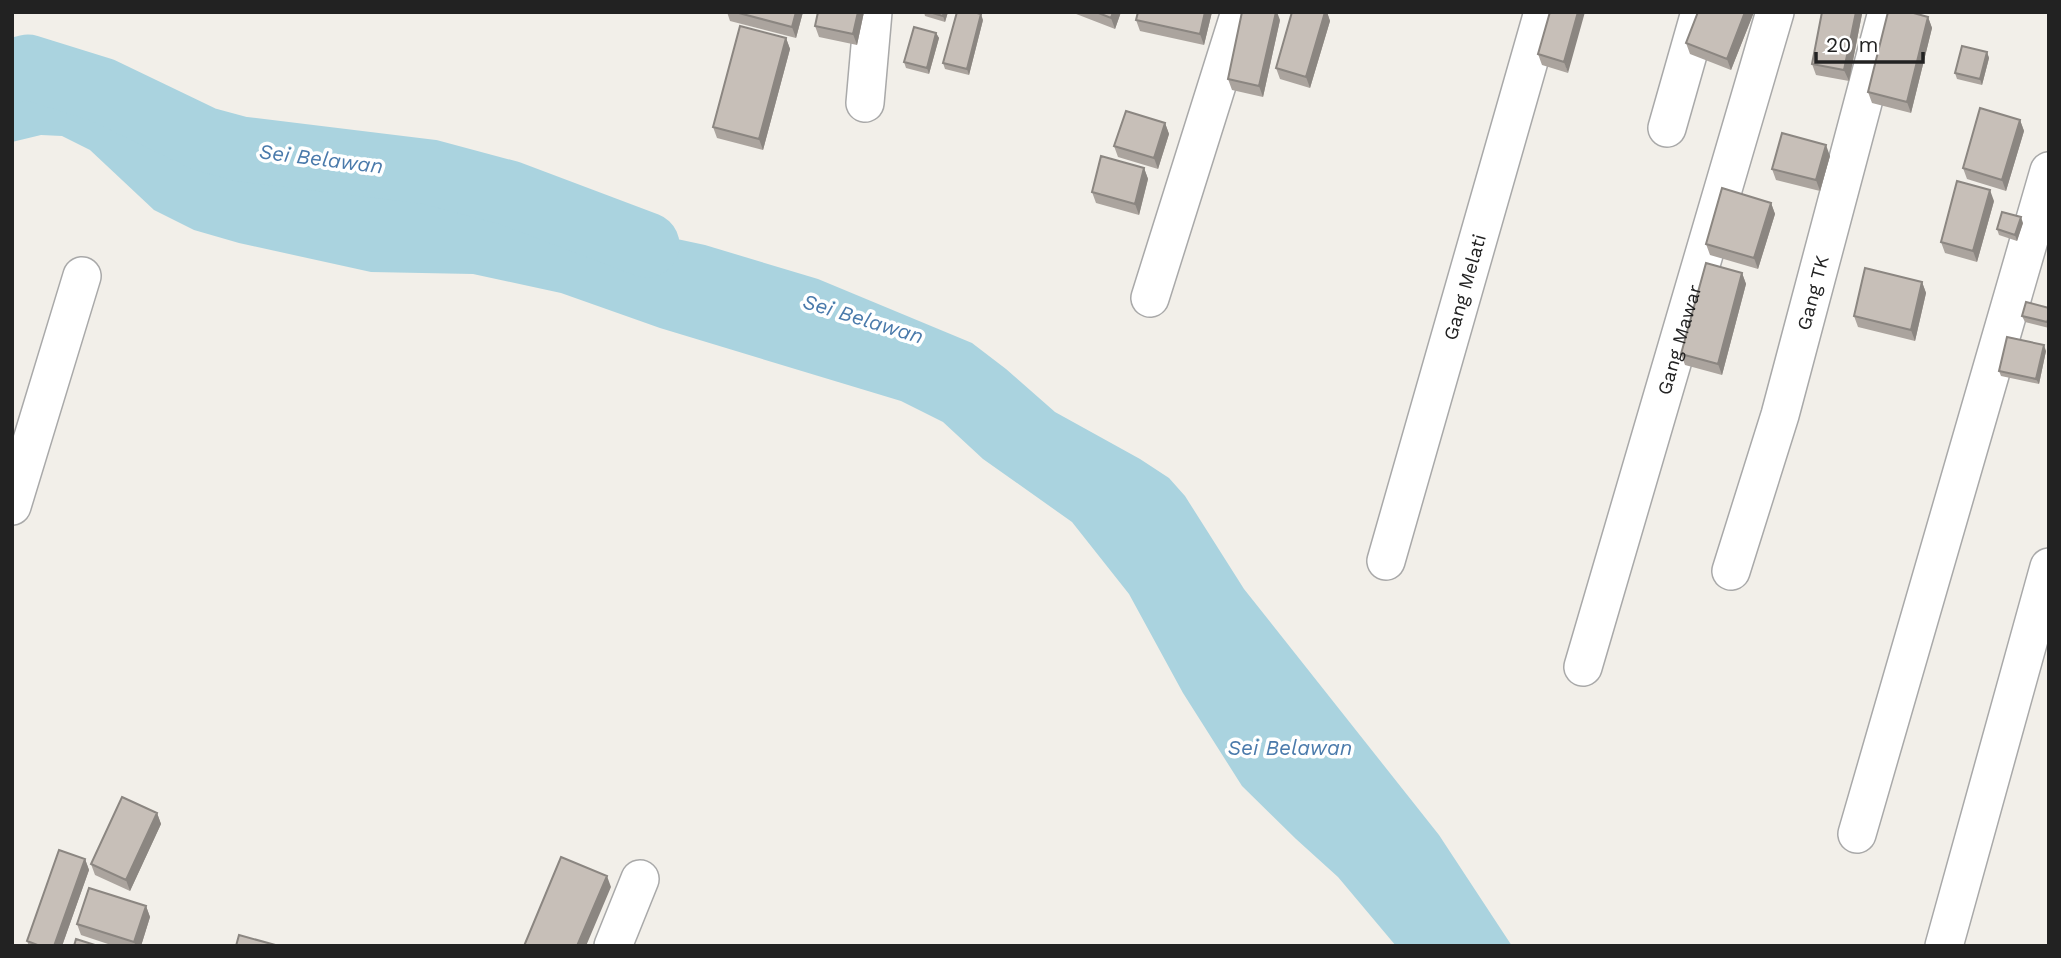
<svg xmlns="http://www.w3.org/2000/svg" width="2061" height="958" font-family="'Work Sans',sans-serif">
<rect width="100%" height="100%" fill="#f2efe9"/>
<!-- water -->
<path fill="#aad3df" d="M12 85 68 90 260 147 333 159 593 221 705 245 818 279 972 343 1006 369 1055 412 1140 459 1169 478 1185 496 1244 589 1439 835 1512 946H1396L1338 877 1296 839 1242 786 1183 693 1129 594 1072 522 983 459 943 422 901 401 660 328 561 293 473 274 371 272 239 243 194 230 154 210 90 150 62 136 41 135 12 142Z"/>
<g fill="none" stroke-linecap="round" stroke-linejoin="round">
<!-- river -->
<path stroke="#aad3df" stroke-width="65" d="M12 71 28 67 102 90 204 139 241 149 430 172 509 193 647 245"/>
<!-- minor casing -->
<g stroke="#a9a9a9" stroke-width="40">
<g id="minor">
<path d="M865 103 873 12"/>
<path d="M1667 128 1700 12"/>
<path d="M1150 298 1240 12"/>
<path d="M12 506 82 276"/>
<path id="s1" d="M1386 561 1543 12"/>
<path id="s2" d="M1731 571 1780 415 1887 12"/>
<path id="s3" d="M1583 667 1775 12"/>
<path d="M1857 834 2049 171"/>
<path d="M613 946 640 879"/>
<path d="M1944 946 2049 567"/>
</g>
</g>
<!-- minor -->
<use href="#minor" stroke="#fff" stroke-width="37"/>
</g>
<!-- wall -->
<path fill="#aba49e" d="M727 12H803L796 38 730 21Z
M818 12H864L857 45 819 37 815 26Z
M924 12H948L945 22 925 16Z
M1071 12H1121L1115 29Z
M1138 12H1212L1204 45 1140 31 1136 20Z
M1292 12H1327L1330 21 1310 88 1280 79 1276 68Z
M1550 12 1568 73 1542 65 1538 54Z
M1698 12H1754L1731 70 1690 54 1686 43Z
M1862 14 1849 81 1816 75 1812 64Z
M1928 17 1932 28 1911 113 1872 103 1868 92Z
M983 20 969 75 945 69 943 63Z
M1280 20 1263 97 1232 90 1228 79Z
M936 33 939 38 929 74 906 68 904 62Z
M786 38 790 49 763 150 717 138 713 127Z
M1987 52 1989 58 1982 85 1957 79 1955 73Z
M2020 120 2024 131 2006 191 1967 179 1963 168Z
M1165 123 1169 134 1158 169 1118 157 1114 146Z
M1830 156 1820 191 1776 180 1772 169Z
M1144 168 1148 179 1139 215 1096 203 1092 192Z
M1994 201 1977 262 1945 253 1941 242Z
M1771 203 1775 214 1758 269 1710 255 1706 244Z
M2023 223 2017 241 1999 235 1997 229Z
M1742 273 1746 284 1722 375 1685 365 1681 354Z
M1922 282 1926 293 1915 341 1858 327 1854 316Z
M2049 308V328L2025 322 2022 316Z
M2046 351 2039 384 2001 376 1999 371Z
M157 813 161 824 130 891 95 875 91 864Z
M85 859 89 870 62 946H29L27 941Z
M146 906 150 917 141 946H114L81 935 77 924Z"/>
<!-- shaded-wall -->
<path fill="#8b8681" d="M796 12H803L796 38 792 27Z
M858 12H864L857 45 853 34Z
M944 12H948L945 22 943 16Z
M1113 12H1121L1115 29 1111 18Z
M1205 12H1212L1204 45 1200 34Z
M1276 12H1277L1280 20 1263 97 1259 86Z
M1325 12H1327L1330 21 1310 88 1306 77Z
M1578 12H1585L1568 73 1564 62Z
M1745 12H1754L1731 70 1727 59Z
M1856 12H1861L1862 14 1849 81 1844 70Z
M981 14 983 20 969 75 967 69Z
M1928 17 1932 28 1911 113 1907 102Z
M936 33 939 38 929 74 927 68Z
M786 38 790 49 763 150 759 139Z
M1987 52 1989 58 1982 85 1980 79Z
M2020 120 2024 131 2006 191 2002 180Z
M1165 123 1169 134 1158 169 1154 158Z
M1826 145 1830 156 1820 191 1816 180Z
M1144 168 1148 179 1139 215 1135 204Z
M1990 190 1994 201 1977 262 1973 251Z
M1771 203 1775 214 1758 269 1754 258Z
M2021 217 2023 223 2017 241 2015 235Z
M1742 273 1746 284 1722 375 1718 364Z
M1922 282 1926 293 1915 341 1911 330Z
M2044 345 2046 351 2039 384 2036 379Z
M157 813 161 824 130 891 126 880Z
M85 859 89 870 62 946H54Z
M607 876 611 887 586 946H577Z
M146 906 150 917 141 946H136L134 942Z"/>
<!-- building -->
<path fill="#c7bfb8" stroke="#8b8681" stroke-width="2" d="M735 12H796L792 27Z
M818 12H858L853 34 815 26Z
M929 12H944L943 16Z
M957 12H973L981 14 967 69 943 63Z
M1096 12H1113L1111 18Z
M1138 12H1205L1200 34 1136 20Z
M1242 12H1276L1259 86 1228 79Z
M1292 12H1325L1306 77 1276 68Z
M1550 12H1578L1564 62 1538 54Z
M1698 12H1745L1727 59 1686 43Z
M1822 12H1856L1844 70 1812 64Z
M1888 12H1910L1928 17 1907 102 1868 92Z
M740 26 786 38 759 139 713 127Z
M914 27 936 33 927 68 904 62Z
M1962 46 1987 52 1980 79 1955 73Z
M1980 108 2020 120 2002 180 1963 168Z
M1126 111 1165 123 1154 158 1114 146Z
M1782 133 1826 145 1816 180 1772 169Z
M1101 156 1144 168 1135 204 1092 192Z
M1957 181 1990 190 1973 251 1941 242Z
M1722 188 1771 203 1754 258 1706 244Z
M2002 212 2021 217 2015 235 1997 229Z
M1706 263 1742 273 1718 364 1681 354Z
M1865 268 1922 282 1911 330 1854 316Z
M2026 302 2049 308V317L2047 322 2022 316Z
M2007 337 2044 345 2036 379 1999 371Z
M122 797 157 813 126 880 91 864Z
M59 850 85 859 54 946H40L27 941Z
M561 857 607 876 577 946H524Z
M89 888 146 906 134 942 77 924Z
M239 935 279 946H236Z
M76 939 98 946H74Z"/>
<g text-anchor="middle" stroke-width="7" stroke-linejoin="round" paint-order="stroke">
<!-- street labels -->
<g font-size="19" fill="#222" stroke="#fff">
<text dy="7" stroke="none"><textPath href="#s1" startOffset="285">Gang Melati</textPath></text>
<text dy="7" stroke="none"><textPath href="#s2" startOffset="290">Gang TK</textPath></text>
<text dy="7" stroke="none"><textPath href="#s3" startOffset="341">Gang Mawar</textPath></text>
</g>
<!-- water labels -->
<g font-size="21" font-style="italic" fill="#4a7aab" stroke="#fff">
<text transform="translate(321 159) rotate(7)" y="7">Sei Belawan</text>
<text transform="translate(863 319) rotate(17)" y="7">Sei Belawan</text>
<text x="1290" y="755">Sei Belawan</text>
</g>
</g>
<!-- border -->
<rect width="2061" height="958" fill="none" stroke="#222222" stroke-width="28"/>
<!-- scale -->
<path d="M1816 52v10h107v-10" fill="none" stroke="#222222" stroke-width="3.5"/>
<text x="1826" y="52" font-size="21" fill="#222222" stroke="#ffffff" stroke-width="5" paint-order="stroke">20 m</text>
</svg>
